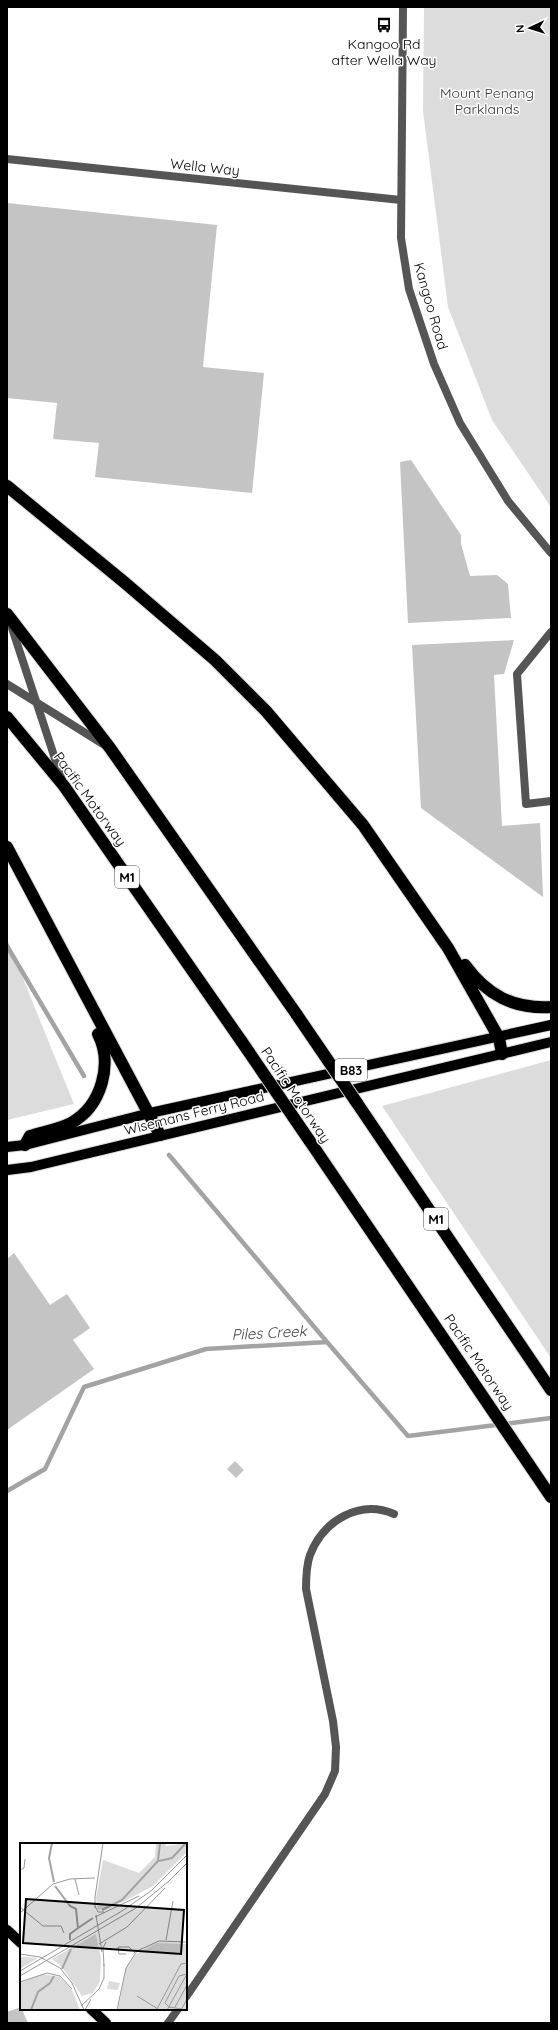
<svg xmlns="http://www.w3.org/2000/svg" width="558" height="2030" font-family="Quicksand,sans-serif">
<rect width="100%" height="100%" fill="#fff"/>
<!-- green -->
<path fill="#dcdcdc" d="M424 7H551V507L492 420 448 307 423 111Z
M7 939 74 1104 7 1120Z
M551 1060V1358L382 1106Z"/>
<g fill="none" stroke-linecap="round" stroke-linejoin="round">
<!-- stream -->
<path stroke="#a3a3a3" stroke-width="4.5" d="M7 946 84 1076
M169 1155 327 1342
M7 1491 45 1469 84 1387 206 1349 327 1342 408 1436 551 1418"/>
</g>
<!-- building -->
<path fill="#c4c4c4" d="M7 203 217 225 203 367 264 373 252 493 95 477 99 443 53 439 57 403 7 398Z
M411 460 461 535V544L470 576 497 575 508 584 511 618 408 623 400 462Z
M514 640 504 674 494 675 502 826 540 823 543 897 421 808 412 645Z
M14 1253 50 1305 67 1294 90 1328 73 1340 94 1369 7 1430V1259Z
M235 1461 244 1470 236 1478 227 1469Z
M21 2007 28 2023H7V2012Z"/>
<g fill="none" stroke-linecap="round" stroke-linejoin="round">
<!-- primary casing -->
<g stroke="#dbdbdb" stroke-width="12">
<path id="primary" d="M7 1147 25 1145 150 1113 551 1025
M7 1170 31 1167 551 1042
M7 1930 21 1943
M91 2009 106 2023"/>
</g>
<!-- highway casing -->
<g stroke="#dbdbdb" stroke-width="14">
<path id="highway" d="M7 486 124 582 215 660 266 711 363 825 448 948 499 1038 502 1054
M7 614 110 748 297 1015
M7 717 64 786 242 1042
M7 847 160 1135
M465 965C487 995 513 1009 551 1007
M357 1103 551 1390
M309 1140 551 1497
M25 1145 30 1136C43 1132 59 1129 71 1123 102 1106 113 1063 98 1034"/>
</g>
<!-- lane -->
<path stroke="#555" stroke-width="8" d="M10 622 62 780
M551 632 517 674 526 804 551 801
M7 684 103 744
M186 1997 325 1794 335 1771 336 1747 333 1721 306 1589C306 1578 306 1566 310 1555 323 1521 359 1499 394 1514
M168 2023 178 2009"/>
<!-- street -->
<path stroke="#555" stroke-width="8" d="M403 7 401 238 409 289 434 364 460 423 508 501 551 553
M7 159 401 200"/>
<!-- primary -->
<use href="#primary" stroke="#000" stroke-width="10"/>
<!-- highway -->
<use href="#highway" stroke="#000" stroke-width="12"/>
<!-- highway-bridge casing -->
<g stroke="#dbdbdb" stroke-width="14" stroke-linecap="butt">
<path id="highway-bridge" d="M297 1015 357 1103
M242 1042 309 1140"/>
</g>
<!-- highway-bridge -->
<use href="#highway-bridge" stroke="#000" stroke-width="12"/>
</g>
<!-- icons -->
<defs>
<g id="bus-bare" transform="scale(1.2)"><path d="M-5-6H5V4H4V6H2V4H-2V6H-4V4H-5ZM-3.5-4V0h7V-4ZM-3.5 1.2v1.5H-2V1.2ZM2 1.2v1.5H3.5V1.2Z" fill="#000" stroke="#fff" stroke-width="2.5" paint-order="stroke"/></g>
</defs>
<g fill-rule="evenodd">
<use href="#bus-bare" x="384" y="25"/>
</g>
<g text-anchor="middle" stroke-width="3" stroke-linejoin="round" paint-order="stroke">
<!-- shield labels -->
<g fill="#fff" stroke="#4c4c4c" stroke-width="1">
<rect x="115" y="866" width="24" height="22" rx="3"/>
<rect x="335" y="1059" width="32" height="22" rx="3"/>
<rect x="424" y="1208" width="24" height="22" rx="3"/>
</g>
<g font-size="13" font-weight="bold" fill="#000">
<text x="127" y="882">M1</text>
<text x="351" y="1075">B83</text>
<text x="436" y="1224">M1</text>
</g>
<!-- poi labels -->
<g font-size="14" fill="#000" stroke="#fff">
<text x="384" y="49">Kangoo Rd<tspan x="384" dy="16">after Wella Way</tspan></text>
</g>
<!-- park labels -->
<g font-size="14" fill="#333" stroke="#fff">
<text x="487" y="98">Mount Penang<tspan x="487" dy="16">Parklands</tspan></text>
</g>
<!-- street labels -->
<g font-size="14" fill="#000" stroke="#fff">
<text transform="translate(205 167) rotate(6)" y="5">Wella Way</text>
<text transform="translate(431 306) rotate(74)" y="5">Kangoo Road</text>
<text transform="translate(90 799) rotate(54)" y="5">Pacific Motorway</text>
<text transform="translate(296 1095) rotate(56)" y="5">Pacific Motorway</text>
<text transform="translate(194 1113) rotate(-14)" y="5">Wisemans Ferry Road</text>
<text transform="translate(479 1362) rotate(56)" y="5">Pacific Motorway</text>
</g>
<!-- water labels -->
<g font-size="15" font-style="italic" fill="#444" stroke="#fff">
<text transform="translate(269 1333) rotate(-3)" y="5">Piles Creek</text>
</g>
</g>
<!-- overview -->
<g transform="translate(20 1843)">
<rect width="167" height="167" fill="#fff"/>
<path d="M136 0H145L146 3 167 0V9L133 43 103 59 78 67 76 55 83 17 119 30 135 14ZM76 91 81 115 80 138 73 150 62 153 42 124 32 116ZM137 100 167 101V167H98L106 125 116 111ZM0 114H4L18 115 0 126ZM22 131 40 134 52 147 60 167H0V140ZM89 138 100 140 98 147 87 146Z" fill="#dcdcdc"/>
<path fill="none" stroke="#a3a3a3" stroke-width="2" d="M32 0 29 15 34 39M139 18 152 15 166 0M35 43 50 63 56 66 58 85 50 91V97M82 67 102 57 138 18 140 0M58 85 73 75M42 126 51 106M11 167 18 149 30 140 34 133"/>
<path fill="none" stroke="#999" stroke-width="1" d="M0 27 4 25 5 16M55 36 59 52M75 63 78 69H84M0 64 23 83H41L44 90M75 65V54L83 0M0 70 33 41 50 36 75 35M76 72 82 109M75 74 119 53M146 97 153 58M79 101 107 84 145 45M0 111 20 114 40 125 52 140 64 167M106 111H99L98 104H109L115 110M84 123 83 105 86 99M0 128 102 68 131 48 167 12M0 133 116 65 149 38 167 20M0 139 27 130 40 133 52 146M117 153 138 166M61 163 79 146 84 135V121M155 164 167 142M137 166 161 121 167 120M162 166 149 164 145 160 159 133 167 131M65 167 71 156M97 167 106 125 117 108 139 98 167 99M147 167 167 131M161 167 167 156"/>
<path fill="#000" fill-opacity="0.15" stroke="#000" stroke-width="2" d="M6 56 164 67 161 111 3 100Z"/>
<rect width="167" height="167" fill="none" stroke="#000" stroke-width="2"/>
</g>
<!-- border -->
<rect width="558" height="2030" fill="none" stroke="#000000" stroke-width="16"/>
<!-- north arrow -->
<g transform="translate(530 28) rotate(266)" stroke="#ffffff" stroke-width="3" paint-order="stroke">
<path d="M0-3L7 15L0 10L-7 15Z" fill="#000000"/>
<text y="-6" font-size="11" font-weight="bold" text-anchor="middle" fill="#000000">N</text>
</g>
</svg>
